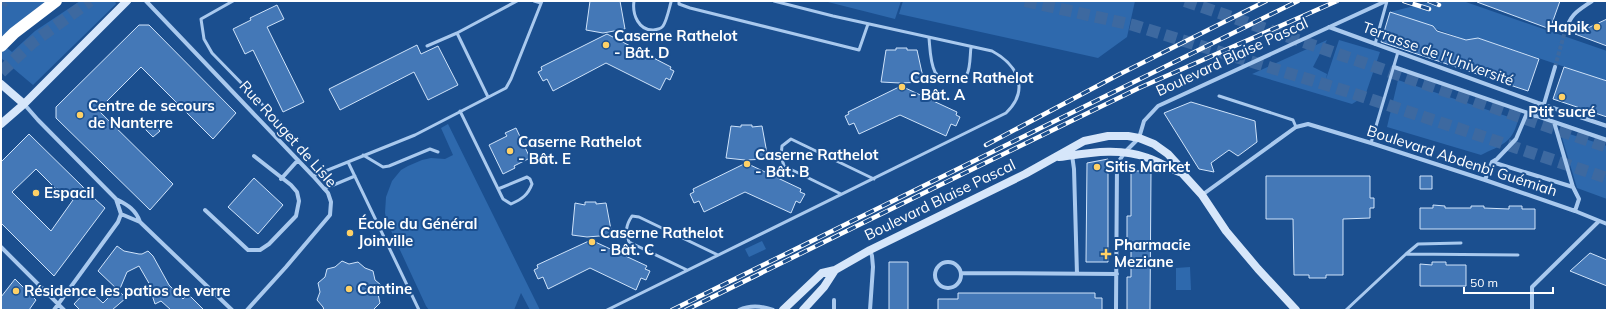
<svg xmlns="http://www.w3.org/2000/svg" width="1608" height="311" font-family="Mulish,sans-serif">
<rect width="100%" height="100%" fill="#1b4f8f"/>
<!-- green -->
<path fill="#2e69ad" d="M1 1H54L1 38Z
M80 1H115L116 4 33 85 1 58V43L12 52 35 31Z
M824 1H901L895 19Z
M903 1H1135L1127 37 1098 58 899 14Z
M1434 1H1463L1607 51V81L1478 38 1466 40 1390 12Z
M1327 40 1313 67 1327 74 1326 79 1339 40 1380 52 1365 96 1352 104 1252 74Z
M1398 80 1518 120C1512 144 1501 145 1481 155L1387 127Z
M448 124 540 310H530L521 293 514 310H429L426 306 387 222 385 213 386 197 392 181 401 170 408 166 422 160 431 158 445 159 453 155 441 128Z
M1560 131 1607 146V199L1577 188Z
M762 241 766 249 749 257 745 249Z
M1190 267 1191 290H1176V268Z"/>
<!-- building -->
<path fill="#4478b7" stroke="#cfe3fa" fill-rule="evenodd" d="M590 1H620L625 29 603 33 586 30Z
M1477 1H1560L1550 29 1477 2Z
M277 5 284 19 267 27 304 102 283 112 253 50 245 54 233 29 251 20 250 18Z
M1390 12 1433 26 1437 31 1466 40 1478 38 1539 59 1528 91 1381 42Z
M1607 19V46L1575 34Z
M139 25H149L236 113 213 139 141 67 98 110 173 184 150 210 56 118V107Z
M607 34 671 67 670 69 674 71 670 80 666 78 660 90 606 63 553 91 547 79 543 81 538 72 542 70 541 67Z
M417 45 421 54 438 46 458 85 428 100 414 72 340 110 329 89Z
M896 48H907V50H917L924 82 900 83 881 82 886 50H896Z
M1564 67 1607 81V117L1553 99Z
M901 86 957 112 956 115 960 117 956 126 951 124 946 136 900 115 859 134 854 123 849 125 845 116 849 114 848 112Z
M1191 102 1255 121 1257 142 1238 156 1229 150 1211 163 1214 172 1199 169 1164 113Z
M152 123 160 131 153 137 145 129Z
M741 125H752V127L762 126 768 159 745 160 726 158 731 126 741 127Z
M516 128 530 158 514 166 515 168 503 174 489 145 507 136 505 133Z
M29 134 83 187 84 189 105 208 54 276 1 223V162ZM36 169 56 189 57 188 73 200 51 231 12 192Z
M1108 159V262H1086L1087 163Z
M746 163 801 189 800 192 805 194 800 203 796 201 791 213 745 192 704 212 699 201 694 203 690 194 694 192 693 189Z
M1131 171H1151L1150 310H1127V277H1131V250H1127V216H1131Z
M1266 176H1370V198H1374V208H1370V218L1343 219V275H1326V278H1309V275H1294L1293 219H1266Z
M1420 176H1432V189H1420Z
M254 178 283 205 258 234 228 207Z
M585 202H596V204L606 203 612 235 587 237 572 235 575 203 585 205Z
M1433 205 1445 206V208H1471V206H1484V208L1509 209V206H1522V209H1535V229H1420V208H1433Z
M591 240 647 266 645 269 650 271 646 280 641 278 636 290 590 268 548 289 543 277 538 279 534 270 538 268 537 265Z
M117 246 124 251 139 254H142L148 251 153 256 169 285 183 299 188 294 204 310H171L161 301 155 304 149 286 150 285 139 266 127 272 119 291 98 271Z
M1590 253 1607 260V286L1570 271Z
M342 261 349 264 358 262 365 268 373 271 375 280 381 285 378 294 380 303 373 310H324L323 307 317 300 320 292 318 283 325 277 327 269 335 267Z
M889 262H908V310H889Z
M1432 262H1446V265H1466V286H1420V264L1432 265Z
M15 279 36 300 29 310H1V297Z
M88 289 103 303 117 289 126 298 112 310H80L74 304Z
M958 293H1095V298H1102V310H938V299H958Z"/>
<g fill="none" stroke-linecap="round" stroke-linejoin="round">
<!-- street-tunnel -->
<path stroke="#3d69a0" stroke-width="4" stroke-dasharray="4 2" stroke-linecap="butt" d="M1555 67 1565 31"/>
<!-- highway-tunnel -->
<path stroke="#3d69a0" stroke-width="12" stroke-dasharray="12 6" stroke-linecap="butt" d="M1025 1 1133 25 1346 91 1607 178
M1185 1 1607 147
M1 4 3 1
M1 72 32 43 90 1"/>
<!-- lane -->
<path stroke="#a9c9ee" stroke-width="3" d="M233 1 201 19 204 39 212 53 289 132
M534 1 541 3
M634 1C632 15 639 31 654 30 658 29 661 29 663 26 667 20 669 9 671 2
M679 1V4L690 8 859 50 868 24
M457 33 488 97
M929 38C930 48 930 62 935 72 938 77 944 82 950 82 973 84 969 61 971 47
M1375 44 1387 1
M427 46 457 33 517 1
M1219 96 1293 120 1296 127
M460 111 503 199 511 204C522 199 528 195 532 184L530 179 527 177 498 189
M1371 143 1398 52
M363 155 383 167 389 166 430 149 438 152
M348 162 419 310
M313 176 415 135 506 88 511 79 542 1
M324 189 355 176
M841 194 784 166 781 156 782 146 791 139 874 179
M1406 254 1418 244 1461 243
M687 270 629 242C625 231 626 225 632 216L639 217 718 255
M607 310 1006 113C1030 90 1018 65 992 51L833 16 774 1
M1346 310 1406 254 1518 255"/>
<!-- street -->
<path stroke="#a9c9ee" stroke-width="4" d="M146 1 313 176 328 193 331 202 330 215 286 267 247 310
M1329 27 1538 103 1607 126
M1565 31C1572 13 1576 12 1592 1
M1394 67 1607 140
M24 104 38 120 116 199C128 205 136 210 140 222
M1544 104 1555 67
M1535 116 1538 103
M1554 122 1573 187
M1072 155 1074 169 1077 274
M1492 162 1573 187 1579 199 1575 211
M281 179 298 160
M1485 180 1492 162 1497 159 1516 139 1527 113
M1202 195 1296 127 1308 124 1371 143 1485 180 1575 211 1607 224
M116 199 121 214 140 222 232 310
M205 210 248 250H260L269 244 296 216 299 201 297 192 291 185 254 156
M1 247 64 310
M870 250 872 256 873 267 870 310
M935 275a13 13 0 1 1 26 0a13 13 0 1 1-26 0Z
M961 273 1117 274
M54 310 118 222 121 214
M739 310C750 305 762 306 773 310
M834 310V300
M1116 310 1117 164 1125 152 1139 138 1144 121 1158 106 1386 1
M1532 310V287L1599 221"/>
<!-- secondary -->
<path stroke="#d6e6fa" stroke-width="8" d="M1 84 24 104
M1 124 24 104 127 1
M1059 157C1088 153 1120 147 1148 158 1160 162 1170 169 1182 173
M783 310 822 273 835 270 870 250 1025 174 1084 141 1108 136H1128L1139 138 1154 144 1168 154 1178 165 1182 173 1202 195 1226 231 1258 269 1296 310
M803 310 824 287 835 270"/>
<!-- highway -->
<path stroke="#fff" stroke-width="12" d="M1 46 14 33 56 1"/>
<!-- rail casing -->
<g stroke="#fff" stroke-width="4.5">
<path id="rail" d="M1404 1 1429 9
M1429 1 1439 5
M986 145 1118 75 1266 1
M672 310 1298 1
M686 310 934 188 1139 88 1337 1"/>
</g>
<!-- rail -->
<use href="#rail" stroke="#1b4f8f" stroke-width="3" stroke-dasharray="9" stroke-linecap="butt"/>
</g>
<!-- markers -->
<g fill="#ffd166" stroke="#1b4f8f" stroke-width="1.5">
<circle cx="1597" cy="27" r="4"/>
<circle cx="606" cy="45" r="4"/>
<circle cx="902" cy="87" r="4"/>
<circle cx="1562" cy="97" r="4"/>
<circle cx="80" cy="115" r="4"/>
<circle cx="510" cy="151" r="4"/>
<circle cx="747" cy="164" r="4"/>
<circle cx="1097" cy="167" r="4"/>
<circle cx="36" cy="193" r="4"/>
<circle cx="350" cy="233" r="4"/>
<circle cx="592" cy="242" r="4"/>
<path d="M1104 248h4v4h4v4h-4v4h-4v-4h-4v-4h4z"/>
<circle cx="349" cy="289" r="4"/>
<circle cx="16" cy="291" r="4"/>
</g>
<g text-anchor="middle" stroke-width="4" stroke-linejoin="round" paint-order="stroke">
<!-- poi labels -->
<g font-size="15" font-weight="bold" fill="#fff" stroke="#1b4f8f" text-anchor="start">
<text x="1589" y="32" text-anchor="end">Hapik</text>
<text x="614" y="41">Caserne Rathelot<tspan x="614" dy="17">- Bât. D</tspan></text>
<text x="910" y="83">Caserne Rathelot<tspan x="910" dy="17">- Bât. A</tspan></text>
<text x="88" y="111">Centre de secours<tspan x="88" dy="17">de Nanterre</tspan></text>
<text x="1562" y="117" text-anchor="middle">Ptit sucré</text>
<text x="518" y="147">Caserne Rathelot<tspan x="518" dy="17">- Bât. E</tspan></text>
<text x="755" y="160">Caserne Rathelot<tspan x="755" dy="17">- Bât. B</tspan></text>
<text x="1105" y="172">Sitis Market</text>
<text x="44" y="198">Espacil</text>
<text x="358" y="229">École du Général<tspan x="358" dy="17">Joinville</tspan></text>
<text x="600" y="238">Caserne Rathelot<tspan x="600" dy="17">- Bât. C</tspan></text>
<text x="1114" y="250">Pharmacie<tspan x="1114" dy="17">Meziane</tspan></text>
<text x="357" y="294">Cantine</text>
<text x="24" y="296">Résidence les patios de verre</text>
</g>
<!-- street labels -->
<g font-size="15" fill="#fff" stroke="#1b4f8f">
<text transform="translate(1438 54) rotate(20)" y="5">Terrasse de l'Université</text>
<text transform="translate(1232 57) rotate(-25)" y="5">Boulevard Blaise Pascal</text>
<text transform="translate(288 134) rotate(48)" y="5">Rue Rouget de Lisle</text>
<text transform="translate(1462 161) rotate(18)" y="5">Boulevard Abdenbi Guémiah</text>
<text transform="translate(940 200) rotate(-26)" y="5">Boulevard Blaise Pascal</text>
</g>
</g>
<!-- border -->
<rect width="1608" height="311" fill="none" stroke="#ffffff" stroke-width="4"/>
<!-- scale -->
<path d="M1464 287v6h89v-6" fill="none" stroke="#ffffff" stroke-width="2"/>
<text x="1470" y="287" font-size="12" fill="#ffffff" stroke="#1b4f8f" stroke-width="3" paint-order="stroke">50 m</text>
</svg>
